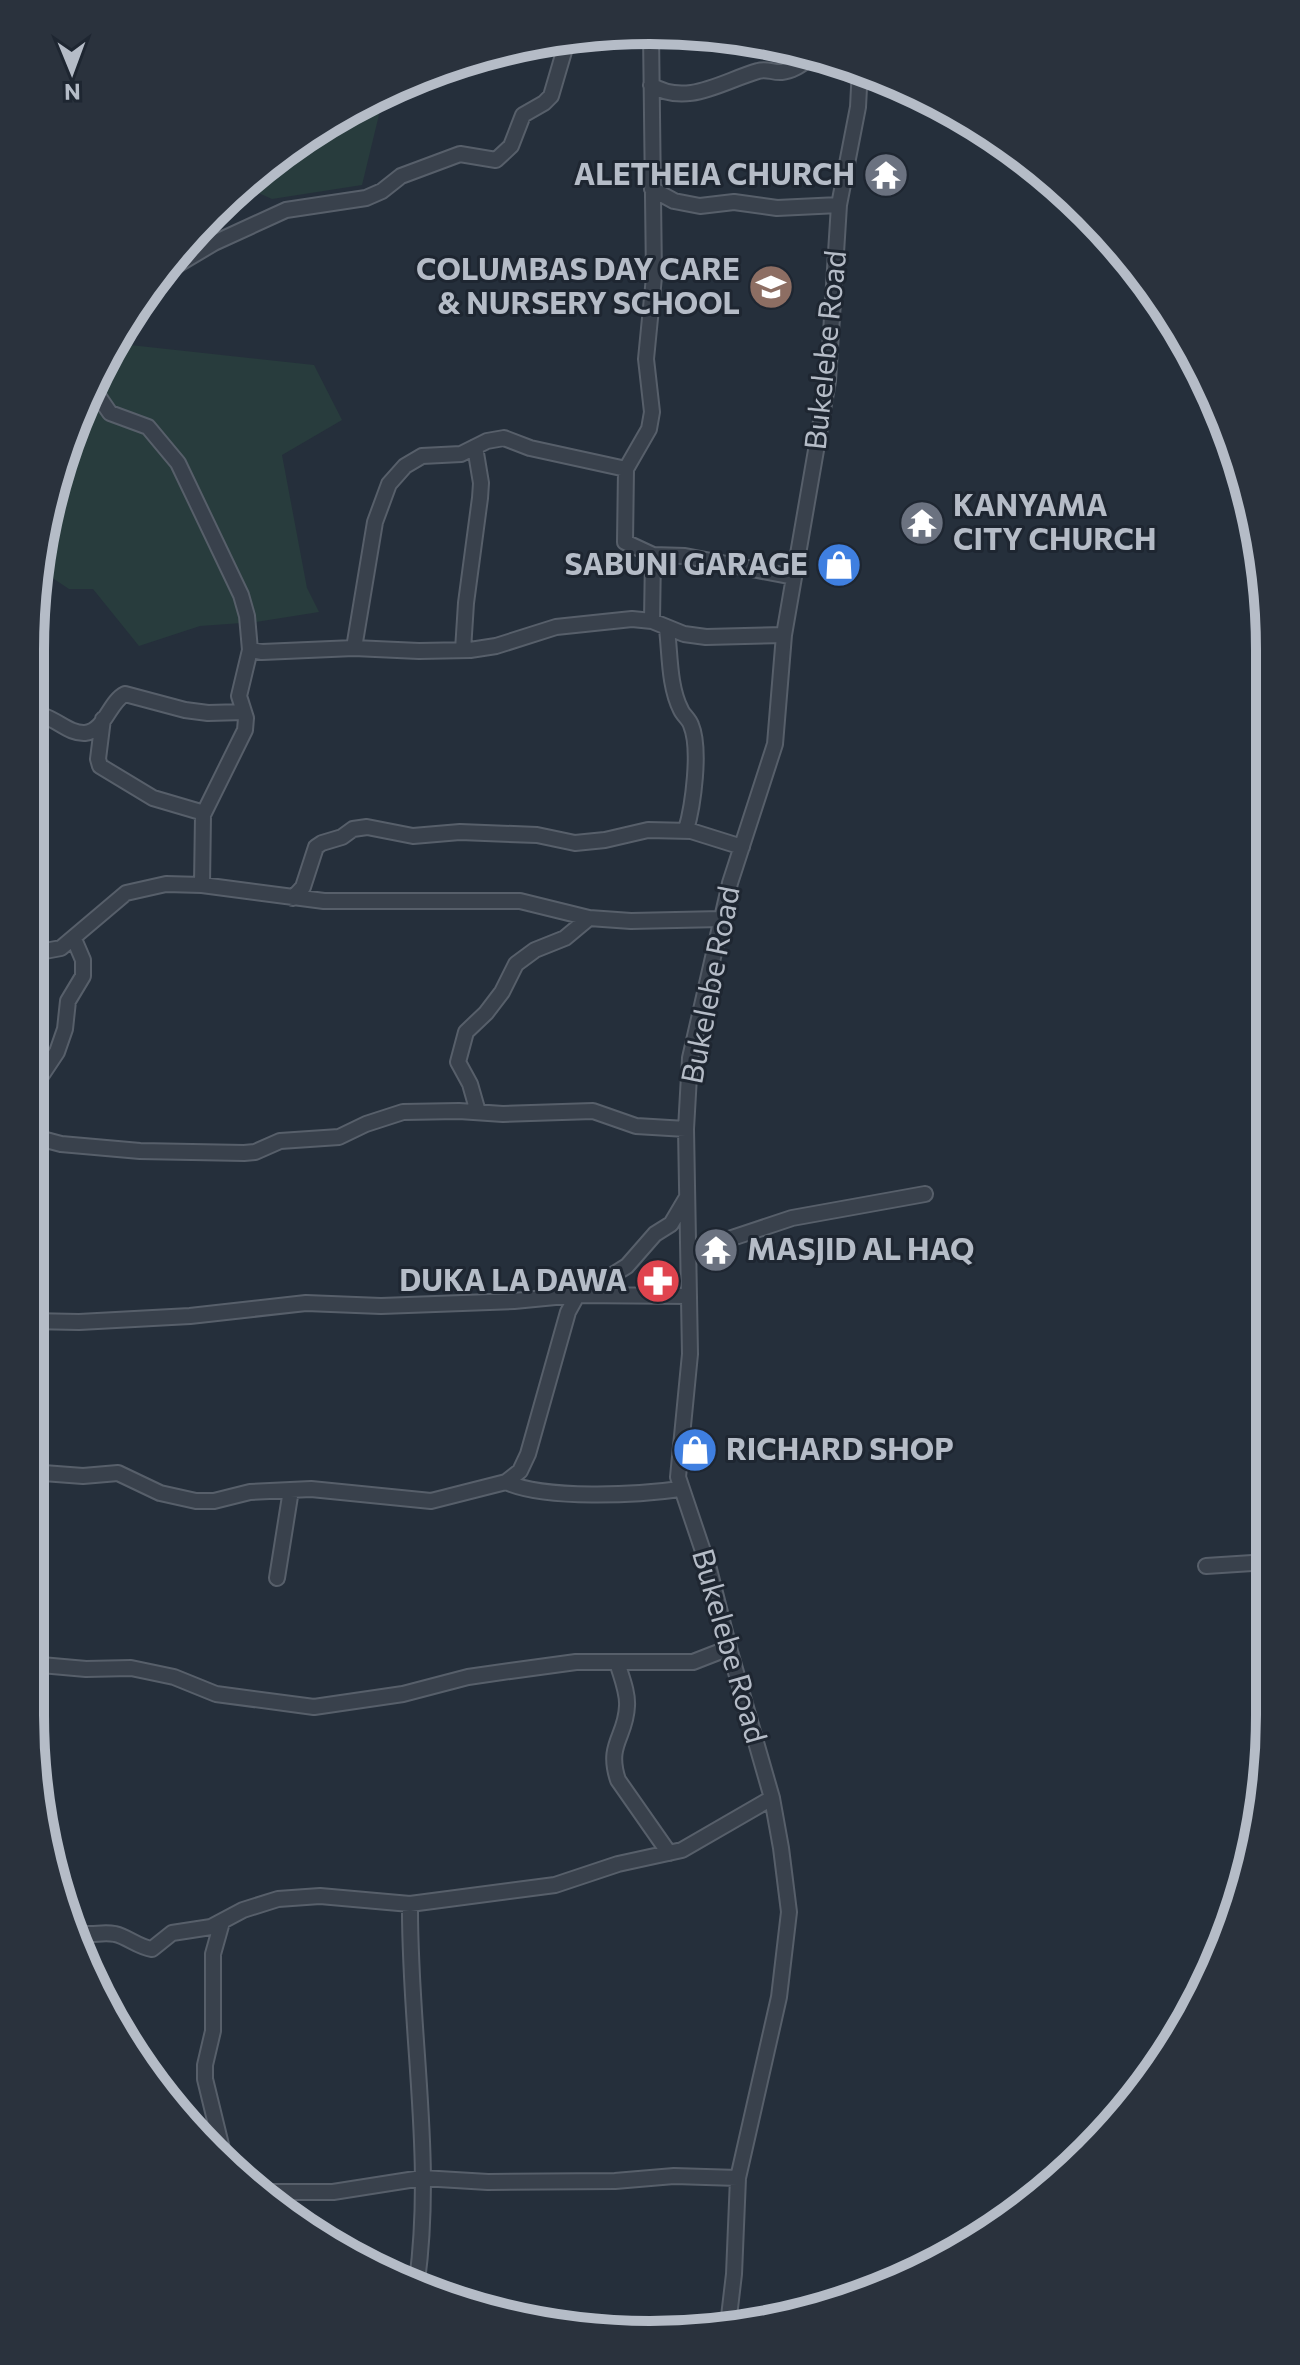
<svg xmlns="http://www.w3.org/2000/svg" width="1300" height="2365" font-family="Commissioner,sans-serif">
<rect width="100%" height="100%" fill="#252f3b"/>
<!-- green -->
<path fill="#283c3d" d="M385 90 362 185 272 199 243 186 273 158Z
M132 313 130 345 314 365 342 420 282 455 307 588 319 612 256 622 200 626 139 646 93 589H69L39 569 63 451 113 340Z"/>
<g fill="none" stroke-linecap="round" stroke-linejoin="round">
<!-- minor casing -->
<g stroke="#575f6a" stroke-width="18">
<path id="minor" d="M651 33 654 277 646 359 652 412 649 429 626 469 625 542 653 555 685 556 794 577
M651 85C687 107 723 81 758 71 767 68 773 73 782 72 795 71 805 61 815 55
M652 189 674 201 700 206 734 202 777 208 839 205
M151 287 177 265 214 243 286 210 366 198 382 191 401 176 460 154 496 160 511 146 523 115 544 103 551 96 568 38
M92 387 110 413 148 427 178 463 241 595 247 616 250 650 262 652 354 648 419 651 470 650 496 646 556 627 632 619 652 621 684 634 706 637 784 635
M652 621 653 555
M667 629C670 654 669 687 681 710 683 715 689 719 691 725 701 749 693 806 686 830
M354 648 375 522 389 484 405 466 422 456 461 454 487 441 504 438 530 448 626 469
M463 650 466 603 480 498 481 483 475 447
M31 714C54 714 66 734 85 733 105 731 109 702 125 694L185 710 208 713 244 712
M103 719 98 759 100 766 153 798 204 813
M202 885 203 815 245 730 246 718 239 696 250 650
M293 898 303 887 316 847 322 843 342 837 353 829 367 827 413 836 460 832 537 835 575 843 605 840 648 830 691 831 742 847
M31 951H45L61 948 126 893 166 884 202 885 324 901H520L589 918 631 921 721 919
M31 1091 57 1052 65 1029 68 1001 83 976V960L74 939
M478 1112 470 1084 458 1062 466 1032 486 1013 502 992 516 964 535 950 565 938 589 918
M31 1136 61 1144 140 1151 244 1153 255 1152 280 1141 339 1137 366 1124 403 1112 459 1111 503 1114 593 1111 636 1126 686 1129
M690 1252 792 1218 925 1194
M30 1321 79 1322 190 1316 306 1303 381 1306 514 1301 576 1295 689 1296
M30 1472 83 1476 118 1473 160 1493 196 1501H214L250 1492 311 1489 431 1501 506 1482 520 1471 528 1454 568 1312 579 1292 603 1281 627 1266 655 1234 671 1224 687 1197
M506 1482C545 1500 638 1495 680 1489
M1206 1566 1268 1562
M277 1578 291 1490
M617 1662C621 1676 628 1692 627 1706 626 1737 606 1744 618 1780L669 1853
M30 1664 86 1669 131 1668 174 1677 216 1694 314 1707 403 1694 468 1677 510 1671 576 1662H693L729 1648
M410 1904C409 2029 434 2156 417 2281
M222 1922 213 1954V2031L205 2065V2079L223 2153
M70 1928C86 1939 98 1931 115 1934 128 1937 138 1947 152 1949L172 1933 211 1927 243 1910 278 1899 320 1896 410 1904 555 1885 618 1864 682 1850 772 1798
M265 2192H333L422 2178 488 2182 615 2181 674 2176 738 2178
M728 2325 734 2274 738 2178 779 1997 789 1912 781 1848 772 1798 729 1648 709 1569 678 1477 690 1354 686 1129 690 1058 730 883 775 744 784 635 828 381 839 205 858 107 860 68"/>
</g>
<!-- minor -->
<use href="#minor" stroke="#39414c" stroke-width="14"/>
</g>
<!-- icons -->
<defs>
<g id="temple-disc" transform="scale(2.3)"><circle r="9.5" fill="#6b7280" stroke="#1e2631"/><path d="M0-6L5-2H3V0L6.5 2.5H4V6H1.5V3h-3V6H-4V2.5H-6.5L-3 0V-2H-5Z" fill="#fff"/></g>
<g id="school-disc" transform="scale(2.3)"><circle r="9.5" fill="#8d6e63" stroke="#1e2631"/><path d="M0-5L7-2L0 1L-7-2ZM-4 1L0 2.5L4 1V4Q0 6-4 4Z" fill="#fff"/></g>
<g id="shop-disc" transform="scale(2.3)"><circle r="9.5" fill="#3f7fe0" stroke="#1e2631"/><path d="M-5-2.5h2.3a2.7 3.5 0 0 1 5.4 0H5L5.5 6h-11ZM-1.5-2.5h3a1.5 2.3 0 0 0-3 0Z" fill="#fff"/></g>
<g id="pharmacy-disc" transform="scale(2.3)"><circle r="9.5" fill="#e0444e" stroke="#1e2631"/><path d="M-2-6h4v4h4v4h-4v4h-4v-4h-4v-4h4Z" fill="#fff"/></g>
</defs>
<g fill-rule="evenodd">
<use href="#temple-disc" x="886" y="175"/>
<use href="#school-disc" x="771" y="287"/>
<use href="#temple-disc" x="922" y="523"/>
<use href="#shop-disc" x="839" y="565"/>
<use href="#temple-disc" x="716" y="1250"/>
<use href="#pharmacy-disc" x="658" y="1281"/>
<use href="#shop-disc" x="695" y="1450"/>
</g>
<g text-anchor="middle" stroke-width="6" stroke-linejoin="round" paint-order="stroke">
<!-- poi labels -->
<g font-size="30" font-weight="bold" fill="#b5bcc7" stroke="#1e2631" text-anchor="end">
<text x="855" y="185">ALETHEIA CHURCH</text>
<text x="740" y="280">COLUMBAS DAY CARE<tspan x="740" dy="34">&amp; NURSERY SCHOOL</tspan></text>
<text x="953" y="516" text-anchor="start">KANYAMA<tspan x="953" dy="34">CITY CHURCH</tspan></text>
<text x="808" y="575">SABUNI GARAGE</text>
<text x="747" y="1260" text-anchor="start">MASJID AL HAQ</text>
<text x="627" y="1291">DUKA LA DAWA</text>
<text x="726" y="1460" text-anchor="start">RICHARD SHOP</text>
</g>
<!-- street labels -->
<g font-size="30" fill="#b5bcc7" stroke="#1e2631">
<text transform="translate(826 350) rotate(-84)" y="10">Bukelebe Road</text>
<text transform="translate(711 985) rotate(-79)" y="10">Bukelebe Road</text>
<text transform="translate(729 1646) rotate(74)" y="10">Bukelebe Road</text>
</g>
</g>
<!-- crop -->
<path d="M0 0H1300V2365H0ZM650 44H650A606 606 0 0 1 1256 650V1715A606 606 0 0 1 650 2321H650A606 606 0 0 1 44 1715V650A606 606 0 0 1 650 44Z" fill="#2a323d" fill-rule="evenodd"/>
<path fill="none" stroke="#b5bcc7" stroke-width="10" d="M650 44H650A606 606 0 0 1 1256 650V1715A606 606 0 0 1 650 2321H650A606 606 0 0 1 44 1715V650A606 606 0 0 1 650 44Z"/>
<!-- north arrow -->
<g transform="translate(72 72) rotate(179)" stroke="#1e2631" stroke-width="6" paint-order="stroke">
<path d="M0-6L14 30L0 20L-14 30Z" fill="#b5bcc7"/>
<text y="-12" font-size="22" font-weight="bold" text-anchor="middle" fill="#b5bcc7">N</text>
</g>
</svg>
